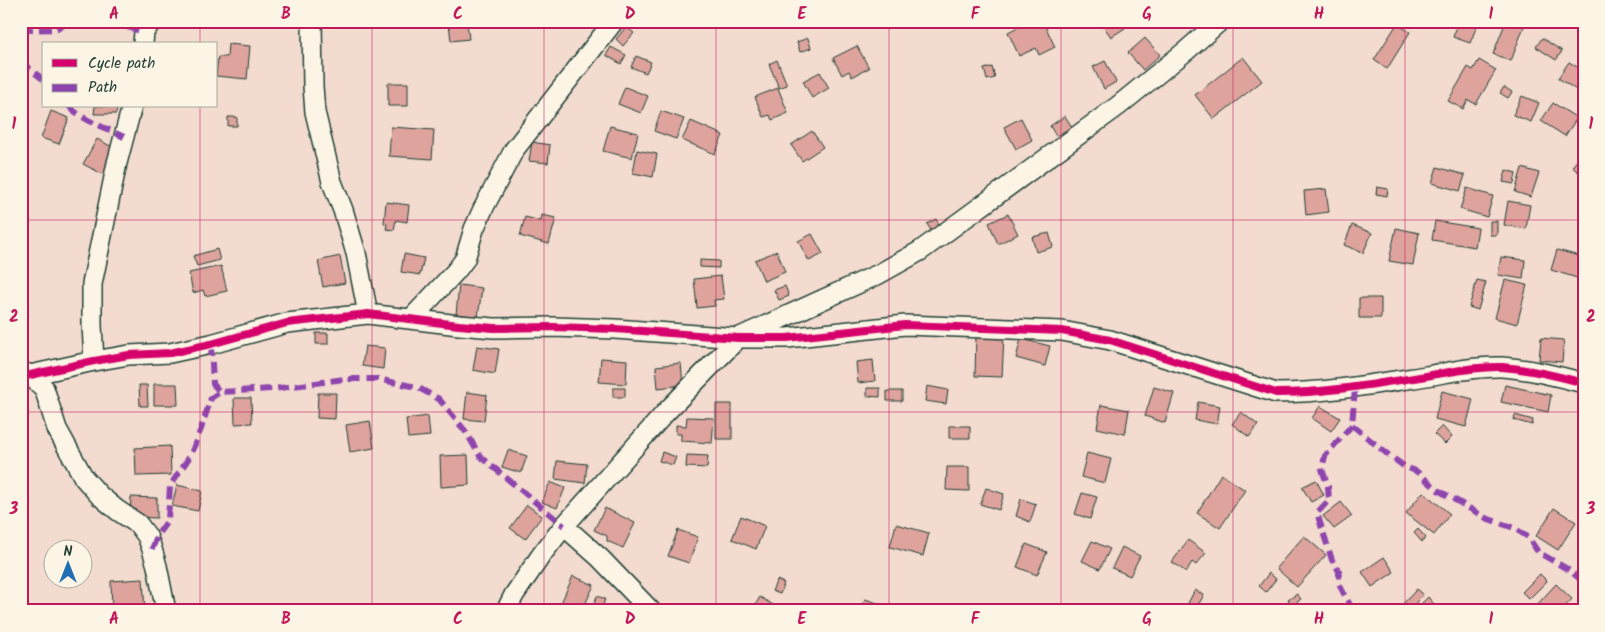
<svg xmlns="http://www.w3.org/2000/svg" width="1605" height="632" font-family="Kalam,sans-serif">
<rect width="100%" height="100%" fill="#f3dccf"/>
<filter id="ink" filterUnits="userSpaceOnUse"><feTurbulence type="fractalNoise" baseFrequency=".02" numOctaves="2"/><feDisplacementMap in="SourceGraphic" scale="10" xChannelSelector="R" yChannelSelector="G"/><feConvolveMatrix kernelMatrix="1 2 1 2 8 2 1 2 1" color-interpolation-filters="sRGB"/></filter>
<g filter="url(#ink)">
<!-- building -->
<path fill="#dea39d" stroke="#1f3d34" d="M33 21H56V25H33Z
M1030 21H1043L1055 47 1039 55 1036 48 1019 56 1008 32Z
M1100 21H1120L1125 28 1111 37Z
M1459 21H1479L1470 43 1453 37Z
M1506 21H1526L1511 61 1493 54Z
M467 22 469 39 451 41 449 24Z
M1397 24 1410 32 1387 69 1374 60Z
M626 27 634 33 623 46 616 39Z
M808 38 811 48 800 52 797 42Z
M1145 38 1160 55 1143 70 1128 53Z
M1542 38 1562 51 1556 60 1536 47Z
M228 44 250 46 247 79 216 76 218 57H227Z
M857 46 869 68 852 77 849 71 842 75 833 58Z
M611 47 626 55 621 64 606 55Z
M636 56 651 62 646 73 631 67Z
M1243 57 1262 81 1214 119 1195 95Z
M777 60 787 85 779 88 769 64Z
M1479 60 1496 70 1476 104 1468 100 1463 109 1448 101 1468 67 1473 70Z
M1105 61 1116 82 1104 89 1093 67Z
M1569 62 1584 71V95L1558 78Z
M992 67 995 78 987 80 984 69Z
M820 72 829 88 812 98 803 81Z
M388 83H408V106H388Z
M625 87 648 96 641 113 618 104Z
M1504 87 1512 92 1508 98 1500 93Z
M778 88 788 113 772 120 770 115 763 117 755 97Z
M1522 96 1539 103 1531 122 1513 115Z
M1553 103 1577 118 1565 136 1541 121Z
M95 106H117L116 114H94Z
M51 111 69 118 59 144 41 138Z
M661 111 684 119 676 139 654 131Z
M1065 116 1072 127 1056 136 1050 126Z
M228 117H237V126H228Z
M1021 118 1032 140 1016 149 1004 127Z
M691 121 723 135 715 154 682 140Z
M610 126 638 133 632 158 603 151Z
M391 127 434 130 432 159 389 156Z
M812 131 823 147 802 161 791 145Z
M97 139 118 150 104 175 83 164Z
M532 142 550 145 548 163 529 161Z
M637 150 657 154 653 177 633 173Z
M1584 151V176L1572 167Z
M1437 167 1465 175 1460 191 1432 183Z
M1522 168 1539 173 1531 197 1515 192Z
M1506 170 1516 173 1514 184 1503 182Z
M1377 187 1388 189 1387 196 1376 194Z
M1467 188 1493 196 1487 217 1460 209Z
M1326 189 1329 212 1306 215 1304 191Z
M1508 201 1530 205 1526 229 1504 225Z
M386 202 409 205 407 222 396 220 394 230 386 229 387 224 384 223Z
M1008 214 1018 234 998 244 989 223Z
M542 215 556 218 549 244 520 236 525 217 541 221Z
M936 219 941 227 932 232 927 224Z
M1435 221 1478 228 1475 247 1432 240Z
M1490 221H1497V235H1490Z
M1352 225 1372 233 1363 253 1344 245Z
M1396 228 1419 233 1413 265 1389 261Z
M1049 233 1053 247 1036 252 1032 237Z
M812 234 823 254 809 261 798 241Z
M217 249 220 260 197 266 193 256Z
M1557 250 1583 257 1577 278 1551 270Z
M777 251 785 272 764 281 755 260Z
M404 254 424 258 420 275 401 272Z
M340 256 345 283 323 287 318 261Z
M1501 257 1525 260 1523 279 1498 275Z
M700 260 719 261V268L700 267Z
M221 266 227 291 205 296 203 290 193 293 189 273Z
M721 276 724 299 714 300 715 306 697 308 694 279Z
M1477 280 1486 282 1478 310 1469 307Z
M1505 280 1527 285 1517 324 1495 318Z
M459 285 482 288 478 317 456 314Z
M785 286 789 296 779 300 774 290Z
M1359 298H1381V318H1359Z
M316 333H328V344H316Z
M976 335 1004 336 1002 377 975 376Z
M1541 338 1564 340 1562 362 1539 360Z
M1021 339 1050 346 1045 366 1016 358Z
M365 346 385 348 383 369 362 366Z
M477 346 499 349 495 374 473 370Z
M601 358 627 360 626 384 599 382Z
M873 360 875 381 858 383 856 362Z
M681 363 683 385 658 388 656 366Z
M154 384H177L178 405H154Z
M139 385H147L148 406H140Z
M1505 385 1551 395 1548 412 1501 402Z
M927 386 948 390 946 404 925 401Z
M1154 387 1174 393 1165 423 1145 416Z
M613 388H625V397H613Z
M867 388H880V397L867 396Z
M887 391H902V401H887Z
M1442 391 1473 399 1466 427 1435 419Z
M467 392 487 395 484 421 464 419Z
M318 393H336L335 419 317 418Z
M234 398H251L252 423 235 424Z
M1198 402 1220 406 1217 424 1195 420Z
M716 404H732V439H716Z
M1101 405 1129 410 1125 434 1097 428Z
M1320 406 1340 418 1331 431 1312 418Z
M1241 412 1258 425 1249 437 1232 424Z
M1515 415 1533 420 1532 425 1514 420Z
M428 416 430 436 408 438 406 419Z
M687 417 714 418 712 443 681 441V434H676V425L686 426Z
M370 421 374 448 350 452 346 425Z
M949 426H970V438H949Z
M1442 426 1452 437 1445 444 1434 434Z
M170 446 171 475 136 476 135 448Z
M508 450 527 456 521 473 502 467Z
M662 452 676 457 673 465 659 461Z
M1087 453 1111 459 1105 483 1081 477Z
M468 455 469 485 441 487 440 456Z
M687 455 708 456 707 468 686 467Z
M557 461 587 464 585 483 555 479Z
M947 467H969V491L946 490Z
M1221 474 1245 490 1220 528 1197 513Z
M1316 480 1324 495 1311 502 1302 487Z
M550 482 565 488 557 508 542 502Z
M177 485 202 491 198 511 172 506Z
M986 488 1004 494 999 510 980 504Z
M1423 492 1450 514 1434 535 1406 513Z
M1082 493 1097 497 1090 519 1075 514Z
M131 497 157 498V518L130 517Z
M1021 499 1036 504 1030 522 1016 516Z
M1341 502 1352 516 1334 529 1323 516Z
M527 505 542 516 525 539 510 528Z
M605 508 635 523 623 548 607 541V536L594 530Z
M1554 508 1576 522 1558 550 1536 536Z
M741 516 765 526 756 549 732 539Z
M896 524 929 533 923 556 890 547Z
M1418 529 1426 538 1422 542 1414 533Z
M678 530 698 537 689 563 668 556Z
M1304 536 1326 555 1297 587 1276 568Z
M1188 540 1206 553 1196 565 1192 562 1186 572 1172 562Z
M1092 541 1110 549 1100 569 1082 561Z
M1026 544 1047 552 1037 575 1017 567Z
M1122 547 1140 556 1130 576 1112 568Z
M1384 557 1394 572 1372 587 1362 572Z
M1269 573 1276 579 1266 592 1259 586Z
M1540 574 1547 581 1529 599 1522 592Z
M573 576 594 585 582 611H578L561 603Z
M143 579 145 611H112L111 581Z
M777 580 784 583 780 594 772 591Z
M1556 584 1572 599 1561 611H1539L1535 607Z
M1417 589 1423 594 1409 611 1402 605Z
M1195 590 1204 595 1195 610 1187 605Z
M1297 594 1301 599 1292 606 1288 600Z
M597 596 605 599 601 611H591Z
M760 597 783 611H752Z
M1428 597 1440 611H1414Z
M865 599 900 610 861 611Z"/>
<g fill="none" stroke-linecap="round" stroke-linejoin="round">
<!-- minor casing -->
<g stroke="#1f3d34" stroke-width="22">
<path id="minor" d="M312 21 313 86 315 112 332 182 343 210 356 253 368 314
M143 44 144 32 152 21
M411 319 456 271 465 259 474 229 483 209 514 150 614 21
M94 361 92 325V284L117 163 132 106
M21 371 28 374 44 388 57 429 84 478 99 495 117 510 138 524 147 536 152 549 157 566 166 611
M21 377 94 361 129 355 170 353 211 344 287 323 368 314 459 325 494 328 553 327 615 329 738 338H787L905 325 1062 331 1110 340 1276 393C1326 393 1376 384 1426 376 1451 372 1477 366 1502 367 1530 369 1557 376 1584 383
M564 526 600 558 651 611
M506 611 514 595 542 554 564 526 666 412 738 338 879 274 920 251 1118 106 1187 50 1220 21"/>
</g>
<!-- minor -->
<use href="#minor" stroke="#fcf5e5" stroke-width="19"/>
<!-- quiet -->
<path stroke="#8e44ad" stroke-width="6" stroke-dasharray="12 6" stroke-linecap="butt" d="M21 30 57 29 65 24 101 22 124 26 144 32
M21 62 44 80
M69 106C80 119 108 129 124 137
M211 344 213 384 220 392 273 389 344 379H377L417 387 439 399 466 432 480 456 564 526
M1352 425 1386 453 1405 467 1416 471 1438 490 1486 518 1514 528 1528 537 1538 552 1569 570 1584 582
M152 549 158 534 168 520 170 486 190 456 201 429 211 398 220 392
M1353 611 1339 584V571L1332 560 1317 513 1329 500 1328 487 1322 469 1325 456 1352 425 1355 388"/>
<!-- cycleway casing -->
<g stroke="#fcf5e5" stroke-width="11">
<path id="cycleway" d="M21 377 94 361 129 355 170 353 211 344 287 323 368 314 459 325 494 328 553 327 615 329 738 338H787L905 325 1062 331 1110 340 1276 393C1326 393 1376 384 1426 376 1451 372 1477 366 1502 367 1530 369 1557 376 1584 383"/>
</g>
<!-- cycleway -->
<use href="#cycleway" stroke="#d6006c" stroke-width="8"/>
</g>
</g>
<!-- grid -->
<path fill="none" stroke="#c2185b" stroke-width="1" stroke-opacity="0.55" d="M200 21V44M372 21V611M544 21V611M716 21V611M889 21V611M1061 21V611M1233 21V611M1405 21V611M200 106V611M21 220H1584M21 412H1584"/>
<!-- margin -->
<rect width="1605" height="632" fill="none" stroke="#fcf5e5" stroke-width="55"/>
<!-- legend -->
<rect x="42" y="42" width="175" height="65" fill="#fcf5e5" stroke="#a4ab9e"/>
<rect x="52" y="59" width="25" height="8" fill="#d6006c" stroke="#a4ab9e"/>
<text x="88" y="68" font-size="15" fill="#1f3d34">Cycle path</text>
<rect x="52" y="84" width="25" height="8" fill="#8e44ad" stroke="#a4ab9e"/>
<text x="88" y="92" font-size="15" fill="#1f3d34">Path</text>
<!-- north arrow -->
<g transform="translate(68 564)"><circle r="24" fill="#fcf5e5" stroke="#a4ab9e"/>
<path d="M0-4L9 19L0 12L-9 19Z" fill="#1f6fb2"/>
<text y="-8" font-size="14" font-weight="bold" text-anchor="middle" fill="#1f3d34">N</text>
</g>
<rect x="28" y="28" width="1550" height="576" fill="none" stroke="#c2185b" stroke-width="2"/>
<g font-size="16" text-anchor="middle" font-weight="bold" fill="#c2185b">
<text x="114" y="19">A</text>
<text x="286" y="19">B</text>
<text x="458" y="19">C</text>
<text x="630" y="19">D</text>
<text x="802" y="19">E</text>
<text x="975" y="19">F</text>
<text x="1147" y="19">G</text>
<text x="1319" y="19">H</text>
<text x="1491" y="19">I</text>
<text x="14" y="129">1</text>
<text x="1591" y="129">1</text>
<text x="14" y="322">2</text>
<text x="1591" y="322">2</text>
<text x="14" y="514">3</text>
<text x="1591" y="514">3</text>
<text x="114" y="624">A</text>
<text x="286" y="624">B</text>
<text x="458" y="624">C</text>
<text x="630" y="624">D</text>
<text x="802" y="624">E</text>
<text x="975" y="624">F</text>
<text x="1147" y="624">G</text>
<text x="1319" y="624">H</text>
<text x="1491" y="624">I</text>
</g>
</svg>
